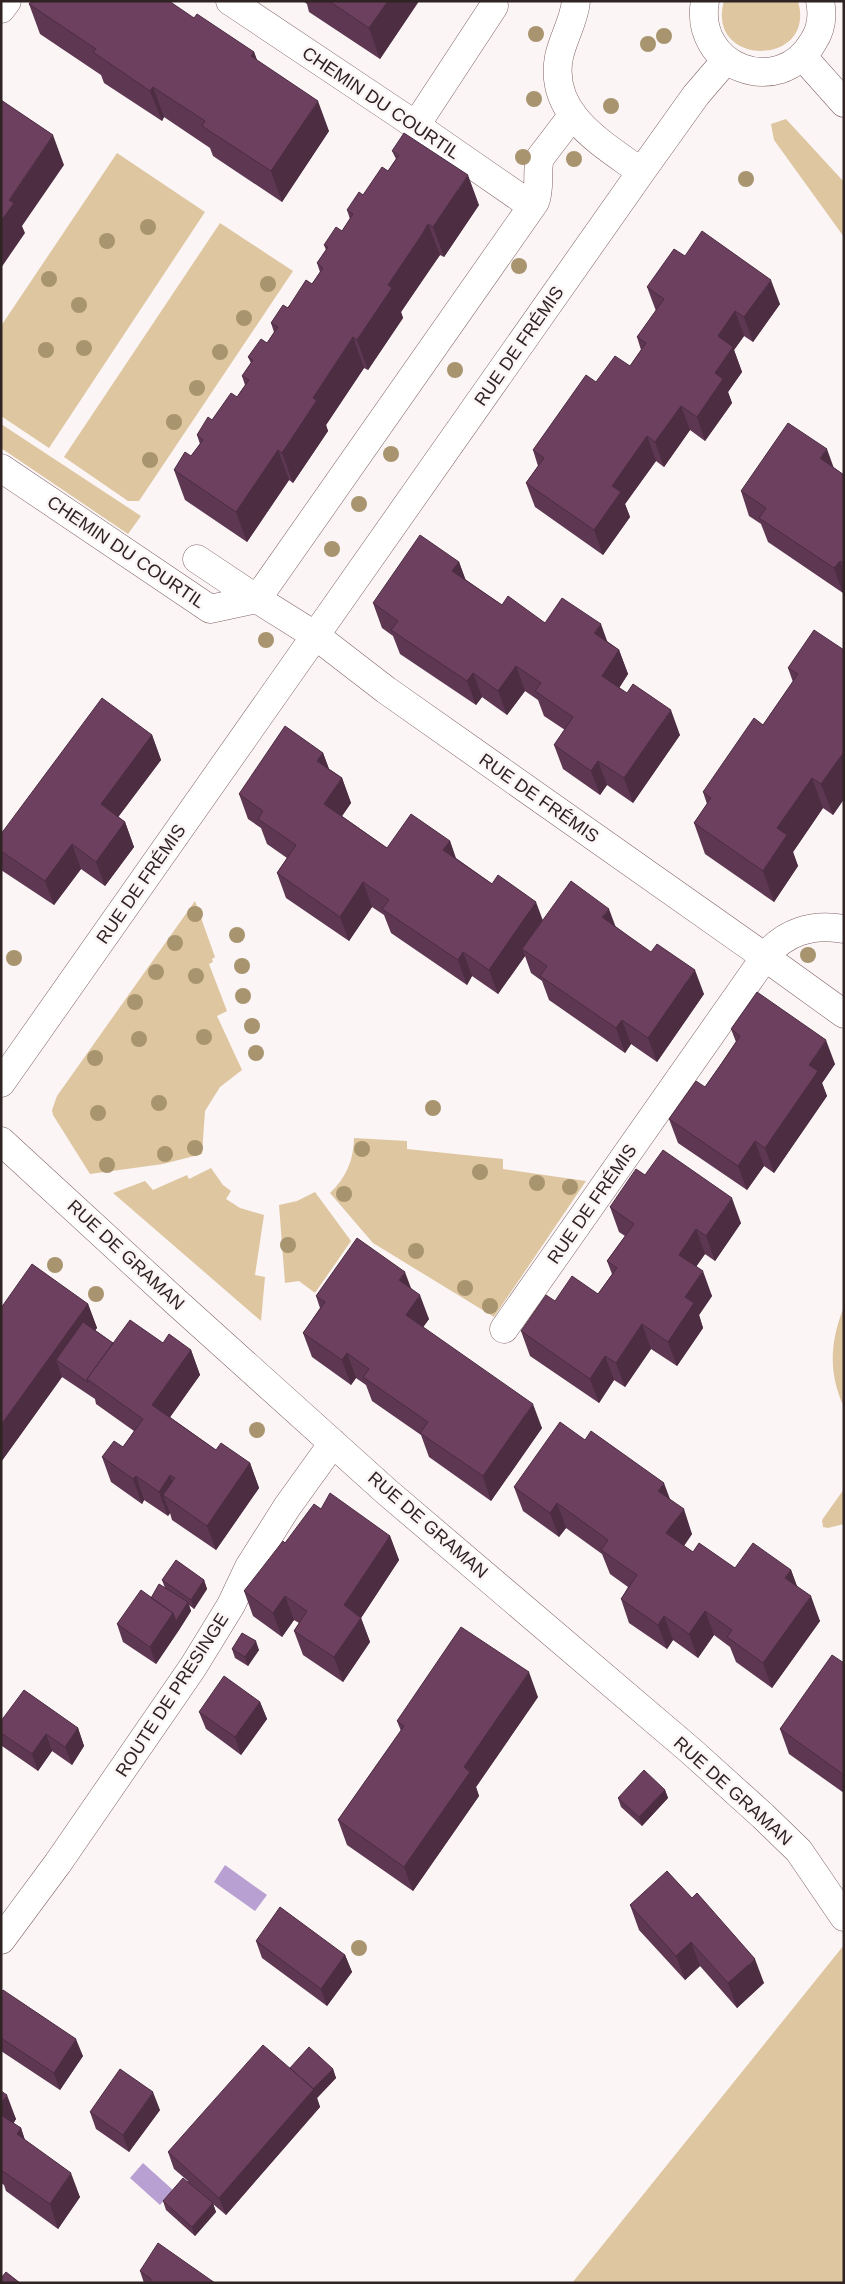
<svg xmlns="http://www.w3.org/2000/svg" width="845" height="2284" font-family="Arial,sans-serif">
<rect width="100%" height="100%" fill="#fcf5f5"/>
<!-- green -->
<path fill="#dec6a0" d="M724 1H798C817 68 705 67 724 1Z
M786 119 844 182V237L774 140 771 124Z
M117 153 205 212 49 448 1 416V326Z
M220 223 293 271 139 501H128L64 457Z
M1 424 141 516 128 534 1 448Z
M195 901 215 957 212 959 213 962 209 964 227 1011 217 1016 242 1070 220 1087 205 1111 202 1154 163 1164 90 1174 53 1115 52 1110 57 1096Z
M354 1138 407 1141V1149L503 1159V1169L586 1181 494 1317 373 1243 330 1193C346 1178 354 1159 354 1138Z
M211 1168 223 1185 231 1191 226 1199 240 1208 264 1215 255 1275 265 1277 261 1321 113 1193 145 1181 153 1190 187 1175 189 1179Z
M315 1192 351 1241 315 1293 299 1281 285 1283 279 1205 297 1201Z
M844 1307V1407C828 1373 830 1341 844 1307Z
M844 1489V1524L828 1528 823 1527 822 1520Z
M844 1945V2283H572Z"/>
<!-- water -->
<path fill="#b8a0d3" d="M225 1865 267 1895 255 1911 214 1882Z
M143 2163 173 2190 160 2205 130 2178Z"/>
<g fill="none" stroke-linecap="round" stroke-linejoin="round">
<!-- minor casing -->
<g stroke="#816366" stroke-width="29">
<path id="minor" d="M230 1 402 116 532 206
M576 1C574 21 563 38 559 57 548 114 602 143 641 172
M1 9 7 1
M416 125 494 6
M1 468 210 609 257 599
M197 559 257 599
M844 929C813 923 784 932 765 957L844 1014
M1 1083 641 172 696 95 726 60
M1 1141 175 1301 387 1492 691 1751 763 1816 799 1851 844 1917
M504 1329 765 957 386 690 316 636 257 599 535 202C541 188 536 172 540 158L572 116
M1 1940 58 1863 193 1667 231 1605 249 1567 287 1507 333 1443"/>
</g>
<!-- major casing -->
<g stroke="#816366" stroke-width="29">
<path id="major" d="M705 1C693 67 779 100 813 42 821 30 823 15 820 1
M803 57 844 103"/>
</g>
<!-- minor -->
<use href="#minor" stroke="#fff" stroke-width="28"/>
<!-- major -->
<use href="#major" stroke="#fff" stroke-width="28"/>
</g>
<!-- trees -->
<g fill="#a8946e">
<circle cx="536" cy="34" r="8"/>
<circle cx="664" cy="36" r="8"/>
<circle cx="648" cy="44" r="8"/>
<circle cx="534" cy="99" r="8"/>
<circle cx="611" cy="106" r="8"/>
<circle cx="523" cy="157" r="8"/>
<circle cx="574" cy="159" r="8"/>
<circle cx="746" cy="179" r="8"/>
<circle cx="148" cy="227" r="8"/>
<circle cx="107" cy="241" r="8"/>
<circle cx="519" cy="266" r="8"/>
<circle cx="49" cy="279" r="8"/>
<circle cx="268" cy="284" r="8"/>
<circle cx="79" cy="305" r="8"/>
<circle cx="244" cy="318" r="8"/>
<circle cx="84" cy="348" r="8"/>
<circle cx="46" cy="350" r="8"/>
<circle cx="220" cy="352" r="8"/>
<circle cx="455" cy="370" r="8"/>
<circle cx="197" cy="388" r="8"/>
<circle cx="174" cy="422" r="8"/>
<circle cx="391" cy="454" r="8"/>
<circle cx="150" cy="460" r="8"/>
<circle cx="359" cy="504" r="8"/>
<circle cx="332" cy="549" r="8"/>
<circle cx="266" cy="640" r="8"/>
<circle cx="195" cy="914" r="8"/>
<circle cx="237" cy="935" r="8"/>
<circle cx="175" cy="943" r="8"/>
<circle cx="808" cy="955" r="8"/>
<circle cx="14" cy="958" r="8"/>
<circle cx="242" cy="966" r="8"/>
<circle cx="156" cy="972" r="8"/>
<circle cx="196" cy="976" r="8"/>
<circle cx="243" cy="996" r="8"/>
<circle cx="135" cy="1002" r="8"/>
<circle cx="252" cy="1026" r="8"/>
<circle cx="204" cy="1037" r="8"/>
<circle cx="139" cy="1039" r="8"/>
<circle cx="256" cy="1053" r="8"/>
<circle cx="95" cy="1058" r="8"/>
<circle cx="159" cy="1103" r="8"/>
<circle cx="433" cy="1108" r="8"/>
<circle cx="98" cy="1113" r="8"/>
<circle cx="195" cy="1148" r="8"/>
<circle cx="362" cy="1149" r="8"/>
<circle cx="165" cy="1154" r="8"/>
<circle cx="107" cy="1165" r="8"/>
<circle cx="480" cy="1172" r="8"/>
<circle cx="537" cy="1183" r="8"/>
<circle cx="570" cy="1187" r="8"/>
<circle cx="344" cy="1194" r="8"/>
<circle cx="288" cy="1245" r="8"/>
<circle cx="416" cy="1251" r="8"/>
<circle cx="55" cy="1265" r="8"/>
<circle cx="465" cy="1288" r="8"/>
<circle cx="96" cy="1294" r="8"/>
<circle cx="490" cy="1306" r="8"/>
<circle cx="257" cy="1430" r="8"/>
<circle cx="359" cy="1948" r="8"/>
</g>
<!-- wall -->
<path fill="#5e3752" d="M303 1H419L380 59 309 12 307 4Z
M29 4 194 18 254 52 257 60 329 131 282 202 213 156 210 148 164 117 162 121 104 83 101 75 40 34Z
M392 151 479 205 444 257 440 255 432 266 401 312 403 318 368 370 364 368 326 425 328 431 293 483 289 480 247 542 185 500 174 470 191 456 200 444 197 435 237 397 245 385 242 376 251 363 248 357 267 343 274 332 271 323 312 284 320 272 317 263 326 250 324 245 342 231 350 219 347 210 388 171 396 159Z
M685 256 780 304 753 342 744 336 734 350 742 372 728 392 732 403 705 441 690 430 664 467 656 461 625 504 630 517 603 555 535 507 526 483 538 466 533 450 596 382 630 366 641 350 637 337 656 311 647 287Z
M833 467 844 475 843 593 768 542 761 524 749 516 741 491Z
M459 562 465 579 502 605 545 623 607 641 619 650 628 674 619 688 680 735 633 803 607 785 600 795 563 769 554 745 565 730 544 716 538 700 525 691 507 715 482 697 476 705 400 654 393 636 382 628 373 603Z
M844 650V799L833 815 823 808 793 852 798 866 774 902 705 854 694 823 707 804 703 792 763 725 793 682 788 668Z
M152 735 161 760 118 817 125 822 134 847 105 886 81 869 54 905 1 870V834Z
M323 753 329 769 342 778 351 803 342 816 387 848 450 841 456 858 543 920 615 926 704 994 657 1062 631 1044 625 1053 549 1000 542 981 531 973 525 956 498 994 472 976 467 985 391 933 384 915 372 907 349 941 286 898 277 873 287 858 267 844 261 828 248 819 239 794Z
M731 1029 835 1064 822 1083 827 1096 774 1173 764 1166 747 1190 678 1143 669 1119 705 1087 736 1042Z
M645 1175 741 1223 715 1261 705 1254 696 1267 712 1296 699 1315 703 1328 677 1366 651 1349 625 1387 614 1380 599 1403 530 1356 521 1331 555 1301 598 1294 612 1274 607 1261 625 1236 619 1232 610 1207Z
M411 1289 429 1319 423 1327 542 1428 491 1501 429 1457 421 1435 372 1401 366 1385 356 1378 351 1385 312 1357 303 1333 320 1308 316 1296Z
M88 1304 97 1328 95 1330 113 1343H163L191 1350 200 1375 170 1417 216 1450 250 1463 259 1488 216 1550 172 1520 170 1513 168 1516 144 1500 142 1504 111 1482 102 1457 123 1447 134 1431 96 1404 95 1399 62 1377 1 1462V1308Z
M585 1440 670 1500 692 1534 684 1546 693 1552 735 1568 791 1570 797 1586 820 1621 772 1688 736 1662 730 1647 714 1635 698 1658 673 1640 667 1649 629 1623 621 1599 628 1587 610 1574 602 1554 566 1528 559 1537 523 1511 514 1487Z
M321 1509 390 1536 399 1560 361 1618 370 1642 343 1682 303 1655 294 1631 299 1623 294 1620 282 1637 253 1616 244 1591 285 1543Z
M162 1580H204L207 1589 194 1609 189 1605 191 1611 179 1630 156 1664 123 1642 117 1624 151 1598 165 1588Z
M232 1649 259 1650 248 1666 235 1658Z
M844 1663V1793L789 1754 780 1729Z
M538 1697 476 1787 479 1796 413 1891 347 1845 338 1820 401 1731 397 1721Z
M260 1702 267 1719 241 1755 206 1729 199 1712Z
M1 1721 78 1728 84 1746 72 1765 52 1751 38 1771 2 1746 1 1743Z
M665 1790 668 1798 642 1826 621 1807 618 1798Z
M692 1898 764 1983 737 2008 700 1966 685 1980 639 1930 630 1905Z
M256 1941 345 1955 352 1972 327 2006 262 1958Z
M1 1992 83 2056 60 2090 1 2051Z
M290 2068 333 2069 336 2078 317 2098 320 2107 226 2215 213 2204 216 2212 195 2236 166 2210 163 2201 188 2181 174 2169 168 2152Z
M1 2091 16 2119 13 2124 21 2128 25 2140 80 2197 58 2229 6 2191 4 2185 1 2183Z
M160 2110 129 2152 96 2129 90 2112Z
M140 2271 215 2283H144Z"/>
<!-- shaded-wall -->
<path fill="#4c2d42" d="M388 1H419L380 59 369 28Z
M254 52 265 82 251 56Z
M153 87 164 117 162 121 150 91Z
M318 101 329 131 282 202 271 171Z
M53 135 64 165 22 226 25 233 1 268V221L9 200Z
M468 175 479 205 444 257 433 227Z
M428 224 440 255 401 312 403 318 368 370 357 340 388 285Z
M771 280 780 304 753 342 744 317Z
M735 311 744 336 734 350 742 372 728 392 732 403 705 441 697 417 715 373 718 336Z
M353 337 364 368 326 425 328 431 293 483 282 453 313 398Z
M681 406 690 430 664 467 655 442Z
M647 436 656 461 625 504 630 517 603 555 594 530 612 486Z
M827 449 836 474 820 458Z
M278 450 289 480 247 542 236 512Z
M840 561 844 571 843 593 834 568Z
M459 562 468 586 452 571Z
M601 624 610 649 594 633Z
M619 650 628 674 611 701 602 676Z
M516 666 525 691 507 715 498 691Z
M473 673 482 697 476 705 467 681Z
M671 710 680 735 633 803 624 778Z
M152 735 161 760 110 828 101 804Z
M844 752V799L833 815 821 784Z
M323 753 332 777 317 761Z
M598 761 607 785 600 795 591 771Z
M342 778 351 803 333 829 324 804Z
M812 778 823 808 793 852 798 866 774 902 763 871 777 828Z
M125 822 134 847 105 886 96 862Z
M450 841 458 866 443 850Z
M72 844 81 869 54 905 45 881Z
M363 882 372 907 349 941 340 917Z
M536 902 545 926 522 949 525 956 498 994 489 970Z
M609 909 618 933 602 917Z
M463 952 472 976 467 985 458 960Z
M695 970 704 994 657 1062 648 1038Z
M622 1020 631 1044 625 1053 616 1028Z
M826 1040 835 1064 822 1083 827 1096 774 1173 765 1148 809 1065Z
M755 1141 764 1166 747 1190 738 1166Z
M732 1198 741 1223 715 1261 706 1236Z
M696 1229 705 1254 687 1279 679 1255Z
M703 1271 712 1296 699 1315 703 1328 677 1366 668 1342 685 1297Z
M405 1272 414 1296 399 1280Z
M420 1295 429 1319 414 1340 406 1315Z
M88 1304 97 1328 68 1368 56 1360 62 1377 1 1462V1425Z
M642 1324 651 1349 625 1387 616 1363Z
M191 1350 200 1375 161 1430 152 1405Z
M347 1353 356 1378 351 1385 342 1360Z
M605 1356 614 1380 599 1403 590 1379Z
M533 1404 542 1428 491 1501 483 1476Z
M250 1463 259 1488 216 1550 207 1526Z
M170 1475 179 1499 163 1495 170 1513 168 1516 159 1492Z
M136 1476 144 1500 142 1504 133 1479Z
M664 1483 673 1507 658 1491Z
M557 1503 566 1528 559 1537 550 1513Z
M684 1509 692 1534 675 1558 666 1533Z
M390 1536 399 1560 361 1618 370 1642 343 1682 334 1657 344 1605Z
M791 1570 800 1595 785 1578Z
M204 1580 207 1589 194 1609 191 1600Z
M285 1596 294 1620 282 1637 273 1613Z
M811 1596 820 1621 772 1688 763 1663Z
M188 1602 191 1611 179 1630 176 1621Z
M705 1611 714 1635 698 1658 689 1634Z
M173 1613 179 1630 156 1664 150 1647Z
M664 1616 673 1640 667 1649 658 1625Z
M256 1641 259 1650 248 1666 245 1657Z
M529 1672 538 1697 476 1787 479 1796 413 1891 404 1867 464 1767Z
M260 1702 267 1719 241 1755 235 1737Z
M78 1728 84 1746 72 1765 65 1747Z
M46 1734 52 1751 38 1771 32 1754Z
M665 1790 668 1798 642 1826 639 1817Z
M691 1942 700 1966 685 1980 676 1956Z
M345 1955 352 1972 327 2006 321 1989Z
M755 1959 764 1983 737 2008 728 1983Z
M76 2039 83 2056 60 2090 54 2073Z
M333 2069 336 2078 317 2098 320 2107 226 2215 219 2198 310 2092Z
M153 2092 160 2110 129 2152 123 2135Z
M7 2095 16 2119 8 2131 1 2112V2104Z
M21 2128 29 2153 17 2134Z
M71 2173 80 2197 58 2229 50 2204Z
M213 2203 216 2212 195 2236 192 2227Z"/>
<!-- building -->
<path fill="#6d405f" stroke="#4c2d42" d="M31 1H169L194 18 197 14 254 52 251 56 318 101 271 171 202 126 205 121 153 87 150 91 93 52 96 49 29 4Z
M329 1H388L369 28Z
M1 100 53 135 9 200 14 203 1 221Z
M404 133 468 175 433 227 428 224 421 236 388 285 392 288 357 340 353 337 313 398 317 400 282 453 278 450 236 512 174 470 185 452 191 456 203 440 197 435 208 417 212 420 231 393 237 397 249 380 242 376 253 360 248 357 261 339 267 343 278 327 271 323 283 305 288 308 306 280 312 284 323 268 317 263 328 247 324 245 336 227 342 231 353 214 347 210 359 192 363 195 382 167 388 171 399 155 392 151Z
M702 231 771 280 744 317 735 311 718 336 733 347 715 373 723 379 697 417 681 406 655 442 647 436 612 486 621 492 594 530 526 483 544 458 533 450 586 375 596 382 615 356 630 366 646 343 637 337 664 299 647 287 674 249 685 256Z
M788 423 827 449 820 458 844 475V563L840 561 834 568 759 518 766 508 741 491Z
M420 535 459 562 452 571 502 605 508 596 545 623 562 598 601 624 594 633 619 650 602 676 627 693 633 684 671 710 624 778 598 761 591 771 554 745 573 717 535 691 541 683 516 666 498 691 473 673 467 681 391 630 398 621 373 603Z
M814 630 844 650V752L821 784 812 778 777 828 787 835 763 871 694 823 711 798 703 792 754 718 763 725 798 674 788 668Z
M102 698 152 735 101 804 125 822 96 862 72 844 45 881 1 851V834Z
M285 726 323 753 317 761 342 778 324 804 387 848 411 814 450 841 443 850 492 884 498 875 536 902 489 970 463 952 458 960 382 909 389 900 363 882 340 917 277 873 296 845 258 819 263 811 239 794Z
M571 881 609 909 602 917 627 935 651 952 657 944 695 970 648 1038 622 1020 616 1028 540 976 547 966 522 949Z
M757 992 826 1040 809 1065 818 1071 765 1148 755 1141 738 1166 669 1119 696 1081 705 1087 722 1063 740 1036 731 1029Z
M663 1150 732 1198 706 1236 696 1229 679 1255 703 1271 685 1297 694 1303 668 1342 642 1324 616 1363 605 1356 590 1379 521 1331 546 1295 555 1301 572 1276 598 1294 617 1268 607 1261 634 1224 610 1207 636 1169 645 1175Z
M357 1238 405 1272 399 1280 420 1295 406 1315 533 1404 483 1476 420 1433 428 1422 363 1377 369 1369 347 1353 342 1360 303 1333 325 1302 316 1296Z
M32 1264 88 1304 1 1425V1308Z
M130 1320 163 1343 169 1334 191 1350 152 1405 216 1450 221 1443 250 1463 207 1526 163 1495 175 1478 170 1475 159 1492 136 1476 133 1479 102 1457 114 1441 123 1447 143 1419 87 1379Z
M83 1322 113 1343 87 1379 88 1382 56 1360Z
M560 1422 585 1440 591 1431 664 1483 658 1491 684 1509 666 1533 693 1552 699 1543 735 1568 753 1543 791 1570 785 1578 811 1596 763 1663 727 1637 732 1630 705 1611 689 1634 664 1616 658 1625 621 1599 637 1575 601 1550 608 1540 557 1503 550 1513 514 1487Z
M330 1493 390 1536 344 1605 361 1618 334 1657 294 1631 307 1611 285 1596 273 1613 244 1591 283 1541 285 1543 314 1504 321 1509Z
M176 1560 204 1580 191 1600 162 1580Z
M159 1584 188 1602 176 1621 173 1613 151 1598Z
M141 1590 173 1613 150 1647 117 1624Z
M461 1627 529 1672 464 1767 470 1772 404 1867 338 1820 404 1726 397 1721Z
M242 1633 256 1641 245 1657 232 1649Z
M832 1655 844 1663V1775L780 1729Z
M224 1676 260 1702 235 1737 199 1712Z
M24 1690 78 1728 65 1747 46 1734 32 1754 1 1733V1721Z
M644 1770 665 1790 639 1817 618 1798Z
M667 1871 692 1898 697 1893 755 1959 728 1983 691 1942 676 1956 630 1905Z
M280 1907 345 1955 321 1989 256 1941Z
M3 1990 76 2039 54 2073 1 2038V1992Z
M263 2045 314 2089 219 2198 168 2152Z
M309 2047 333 2069 313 2089 290 2068Z
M120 2069 153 2092 123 2135 90 2112Z
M1 2091 7 2095 1 2104Z
M1 2115 21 2128 17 2134 71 2173 50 2204 1 2170Z
M183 2178 213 2203 192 2227 163 2201Z
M158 2243 215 2283H150L151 2279 140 2271Z
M6 2272 20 2283H1V2278Z"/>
<g text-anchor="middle" stroke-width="5" stroke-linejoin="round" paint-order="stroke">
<!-- street labels -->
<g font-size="18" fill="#2f2324" stroke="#fcf5f5">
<text transform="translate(381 103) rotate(34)" y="6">CHEMIN DU COURTIL</text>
<text transform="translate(519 346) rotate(-55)" y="6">RUE DE FRÉMIS</text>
<text transform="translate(126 552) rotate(34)" y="6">CHEMIN DU COURTIL</text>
<text transform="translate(539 798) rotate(35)" y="6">RUE DE FRÉMIS</text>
<text transform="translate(141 884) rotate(-55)" y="6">RUE DE FRÉMIS</text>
<text transform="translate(592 1204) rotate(-55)" y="6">RUE DE FRÉMIS</text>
<text transform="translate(126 1255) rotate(43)" y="6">RUE DE GRAMAN</text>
<text transform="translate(428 1525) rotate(41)" y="6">RUE DE GRAMAN</text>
<text transform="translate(172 1695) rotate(-57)" y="6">ROUTE DE PRESINGE</text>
<text transform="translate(733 1791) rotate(42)" y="6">RUE DE GRAMAN</text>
</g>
</g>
<!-- border -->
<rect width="845" height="2284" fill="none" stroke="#2f2324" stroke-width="5"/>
</svg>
